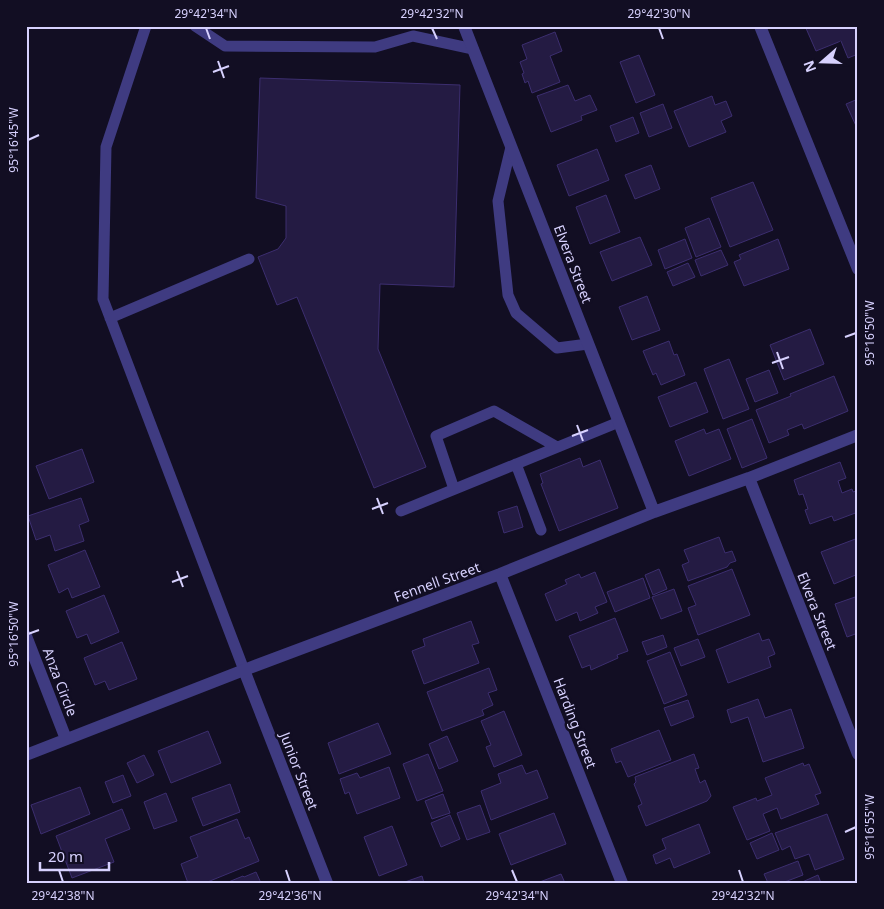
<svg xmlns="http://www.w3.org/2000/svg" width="884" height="909" font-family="'Noto Sans',sans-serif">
<rect width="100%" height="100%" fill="#120e23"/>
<!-- building -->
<path fill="#241b43" stroke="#3c2e6f" d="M805 26H858V54L848 58 841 41 816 51Z
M555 32 562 51 550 56 560 82 532 93 528 81 525 83 522 74 524 73 520 62 527 59 522 45Z
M639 55 655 95 636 103 620 62Z
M260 78 460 85 454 287 380 284 378 349 426 467 374 488 297 297 277 305 258 257 278 249 286 238V206L256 198Z
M568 85 575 101 590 95 597 110 581 116 582 120 551 132 537 96Z
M712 96 715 105 726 101 732 116 721 121 726 132 689 147 674 111Z
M858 99V127L857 128 846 104Z
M663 104 672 128 649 137 640 113Z
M633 117 639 133 616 142 610 126Z
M597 149 609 180 569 196 557 165Z
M651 165 660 189 635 199 625 175Z
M753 182 773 230 730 247 711 198Z
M606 195 620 232 590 244 576 207Z
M709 218 721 247 696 257 685 228Z
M640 237 652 265 612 281 600 252Z
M685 239 692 258 665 269 658 250Z
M778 239 789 269 744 286 734 262 741 259 739 255Z
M721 250 728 265 701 276 695 260Z
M688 263 695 277 673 286 667 272Z
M647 296 660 330 632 340 619 307Z
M810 329 824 364 784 380 770 345Z
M669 341 674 355 677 354 685 375 661 385 656 373 653 375 643 351Z
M729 359 749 409 723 419 704 369Z
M769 370 778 393 755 402 746 379Z
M834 376 848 411 804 429 802 424 787 430 789 435 769 443 756 410 791 396 790 394Z
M696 382 708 412 670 427 658 397Z
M752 419 767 458 742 468 727 429Z
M704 429 706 434 719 429 731 459 689 476 675 441Z
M82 449 94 482 49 499 36 466Z
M580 458 583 467 600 460 618 508 559 531 541 484 543 483 540 474Z
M840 462 846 478 838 481 842 493 852 489 853 492 856 491 857 494 858 493V512L834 521 832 516 810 524 805 510 808 509 803 494 799 495 794 480Z
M81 498 89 521 79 525 84 541 55 551 50 535 36 540 28 516Z
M517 506 523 527 504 533 498 512Z
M719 537 725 553 732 551 736 561 730 563 727 567 688 581 682 565 689 562 684 550Z
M858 538V574L834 584 821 552Z
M85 550 100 587 72 598 68 588 59 593 48 565Z
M659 569 667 589 653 595 645 575Z
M732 569 750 615 698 635 688 608 696 605 688 586Z
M595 572 607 602 595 607 598 613 580 621 577 612 556 621 545 594 567 584 565 580 579 574 581 578Z
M643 578 650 598 615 612 607 592Z
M674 589 682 611 661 619 652 597Z
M104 595 119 632 91 644 87 634 77 638 66 611Z
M858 596V633L847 637 835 604Z
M615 618 628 651 617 655 618 658 591 670 590 665 582 668 569 636Z
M471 621 479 643 472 645 479 663 424 684 412 651 425 646 423 639Z
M759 633 762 641 769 639 775 654 768 657 771 667 728 683 716 650Z
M663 635 667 647 647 655 642 642Z
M698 639 705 657 681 666 674 648Z
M122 642 137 679 109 690 105 681 95 685 84 658Z
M670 652 687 695 664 704 647 661Z
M489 668 497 690 488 693 493 705 482 710 484 715 442 731 427 692Z
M758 699 765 718 791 709 804 748 763 762 748 717 731 723 727 710Z
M688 700 694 717 671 726 664 708Z
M504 711 522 755 494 767 486 747 491 745 481 721Z
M378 723 391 754 339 774 328 743Z
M659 730 671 760 628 777 621 761 616 763 611 749Z
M208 731 221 763 171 783 158 751Z
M447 736 458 761 439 769 429 744Z
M428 754 443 791 417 801 403 764Z
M694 754 699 768 695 769 700 783 705 780 711 796 707 801 646 826 638 806 642 804 634 784 636 782 635 777Z
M144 755 154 775 137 783 127 763Z
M803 763 804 766 809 764 821 793 815 795 819 804 781 819 777 808 763 814 770 831 747 840 733 807 756 798 757 801 772 795 765 778Z
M522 765 526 774 537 770 548 798 491 820 481 791 501 783 498 774Z
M389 767 400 798 357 814 349 792 345 794 340 779 357 773 360 778Z
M123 775 131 796 113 803 105 782Z
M230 784 240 812 203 826 192 798Z
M80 787 90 814 41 834 31 805Z
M166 793 177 821 154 829 144 802Z
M443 794 450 813 432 819 425 801Z
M480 805 490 832 467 840 457 813Z
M122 809 130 829 105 839 114 862 72 878 56 836Z
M554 813 566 844 511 865 499 834Z
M827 814 844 859 815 870 809 854 795 859 790 846 782 850 775 833Z
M450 815 460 839 441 847 431 823Z
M237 819 245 839 249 837 259 861 205 883H188L181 864 198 857 190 837Z
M699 824 710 853 674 868 670 858 656 864 653 855 666 849 662 839Z
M392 826 407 865 379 876 364 837Z
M772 833 779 850 757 859 750 843Z
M798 861 803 875 782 883H768L764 874Z
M256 872 261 883H226L243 876 244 877Z
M561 874 565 883H537Z
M818 875 821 883H800Z
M422 876 424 883H402Z"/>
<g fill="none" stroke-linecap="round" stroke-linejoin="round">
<!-- lane -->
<path stroke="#3f3b81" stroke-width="11" d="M146 26 106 147 103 299 244 670
M195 26 225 46 375 47 413 36 473 49
M511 147 498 201 508 295 516 313 557 348 588 344
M110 318 249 259
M516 464 541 530
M454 489 436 436 494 411 557 447
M401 511 619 422"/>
<!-- street -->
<path stroke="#3f3b81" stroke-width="12" d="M464 26 654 512
M760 26 858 269
M749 478 858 754
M500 574 622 883
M26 636 66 739
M244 670 327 883
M26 755 244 670 500 574 654 512 749 478 858 435"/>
</g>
<!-- ticks -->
<path fill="none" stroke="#d7d1fe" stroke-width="2" d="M206 28 210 39M432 28 437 39M659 28 663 39M218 61 224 78M213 72 229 66M28 140 39 135M845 337 856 333M777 352 783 369M772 363 789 357M577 425 583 441M572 436 588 430M377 498 383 514M372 509 388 503M177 571 183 587M172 582 188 576M28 634 39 630M845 832 856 827M59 870 63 882M286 870 290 882M512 870 517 882M739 870 743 882"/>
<g text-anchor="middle" stroke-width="5" stroke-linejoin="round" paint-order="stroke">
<!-- street labels -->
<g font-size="14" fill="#d7d1fe" stroke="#120e23">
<text transform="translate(573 264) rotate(69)" y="5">Elvera Street</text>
<text transform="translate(437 582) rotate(-20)" y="5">Fennell Street</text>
<text transform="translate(817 611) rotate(68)" y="5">Elvera Street</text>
<text transform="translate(60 682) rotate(69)" y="5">Anza Circle</text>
<text transform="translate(575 723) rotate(69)" y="5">Harding Street</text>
<text transform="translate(299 771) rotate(69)" y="5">Junior Street</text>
</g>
</g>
<!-- border -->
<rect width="884" height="909" fill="none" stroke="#120e23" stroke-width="55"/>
<!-- north arrow -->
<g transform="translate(822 62) rotate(250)" stroke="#120e23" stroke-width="4" paint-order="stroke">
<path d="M0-4L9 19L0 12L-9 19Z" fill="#d7d1fe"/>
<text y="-8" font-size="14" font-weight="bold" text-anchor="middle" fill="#d7d1fe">N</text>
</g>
<!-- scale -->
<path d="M40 862v8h69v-8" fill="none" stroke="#d7d1fe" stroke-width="2.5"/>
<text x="48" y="862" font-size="15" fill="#d7d1fe" stroke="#120e23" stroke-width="4" paint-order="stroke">20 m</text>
<rect x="28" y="28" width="828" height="854" fill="none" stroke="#d7d1fe" stroke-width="2"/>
<g font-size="12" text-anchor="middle" fill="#d7d1fe">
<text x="206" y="18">29°42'34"N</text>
<text x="432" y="18">29°42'32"N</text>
<text x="659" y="18">29°42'30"N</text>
<text transform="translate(14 140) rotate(-90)" y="4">95°16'45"W</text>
<text transform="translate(870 333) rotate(-90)" y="4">95°16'50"W</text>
<text transform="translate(14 634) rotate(-90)" y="4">95°16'50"W</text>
<text transform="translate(870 827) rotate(-90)" y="4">95°16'55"W</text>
<text x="63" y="900">29°42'38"N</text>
<text x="290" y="900">29°42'36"N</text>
<text x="517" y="900">29°42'34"N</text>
<text x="743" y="900">29°42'32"N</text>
</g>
</svg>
